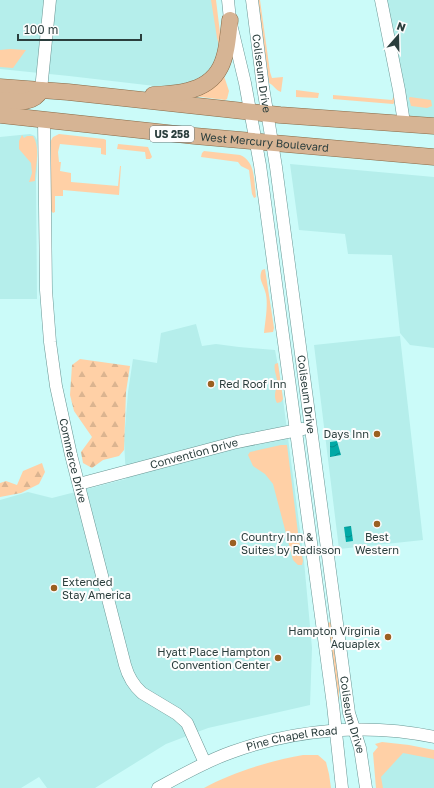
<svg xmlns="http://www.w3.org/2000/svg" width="434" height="788" font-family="'Golos Text',sans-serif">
<defs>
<pattern id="forest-firs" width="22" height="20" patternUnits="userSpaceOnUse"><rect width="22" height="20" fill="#ffd0a6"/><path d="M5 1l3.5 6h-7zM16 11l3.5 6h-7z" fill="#dbb490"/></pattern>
<pattern id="water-waves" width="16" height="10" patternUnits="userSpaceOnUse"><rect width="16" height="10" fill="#01a9a6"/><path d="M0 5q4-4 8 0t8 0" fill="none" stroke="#038b88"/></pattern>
</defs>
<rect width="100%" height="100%" fill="#cbfbf9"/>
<!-- built -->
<path fill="#b5eeeb" d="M0 0H214L220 47 217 62 208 75 191 84 172 88 69 76 0 69Z
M381 0H434V125L405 122Z
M30 134 35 136 37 140V169L36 180 37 299H0V137Z
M290 164 434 177V348L410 345 400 333 392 255 348 254 345 234 299 230Z
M196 324 202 346 216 344 239 347 275 350 280 376 304 561 312 648 310 705 208 728 166 744 95 788H47L39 777 21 788H0V500L28 492 52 498 126 479 124 440 128 392 133 359 157 363 161 333Z
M400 336 423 540 339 549 314 345Z
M403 748 434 755V788H381L378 774Z"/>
<!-- green -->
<path fill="#ffd0a6" d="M211 0H216L221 41V52L217 38Z
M258 0H260L270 72 272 78 283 77 281 92C275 90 274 85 269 83Z
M10 49 26 50 13 68 0 67V50Z
M224 76 229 91 227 99 225 100 193 96Z
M296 90 319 93 318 98 296 97Z
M333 95 392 100 394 96 395 102 393 104 333 99Z
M410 97 431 100 432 106 427 108 411 106 409 98Z
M59 134 104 139 106 140V155L101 154V148L60 144 58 152 59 162H61L60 171 71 173V182L118 186 120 166H121L119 195 63 190V196H55V212L53 213 51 211 49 144 53 137Z
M22 135 24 138 27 136H33C41 148 35 168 35 181L29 182 32 173 31 163 19 149V141Z
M118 144 148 147 152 157 150 159H146L145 152 117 149Z
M204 151 240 155C256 161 254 183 256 197L254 198 252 194 249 170 241 166 238 162 201 157 202 153Z
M265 269 274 328 273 332 264 333C265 322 269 302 265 291 263 283 258 279 262 270Z
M278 363 283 399 281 402 277 403C273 396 276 391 277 384 278 377 273 371 275 364Z
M281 445H287L299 541 303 561 302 565H298L293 560 273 484 265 474 253 466 248 455 250 452Z
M331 622 339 675V705L338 704 327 623Z
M382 742 409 745 434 750V759L403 753 381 777 383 788H376L373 753 378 747 375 744Z
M303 755H318L326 762 329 774 331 788H204C231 773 272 760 303 755Z"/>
<!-- forest -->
<path fill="url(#forest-firs)" d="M80 359 130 366 126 392 124 450 119 456 103 460 92 468 83 463 81 452 92 437 74 411 70 395 72 365Z
M42 463 45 472 39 484 21 493 0 497V483L6 481 17 485 23 471Z"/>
<!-- water -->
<path fill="url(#water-waves)" d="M337 441 341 455 330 457V442Z
M351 526 353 541 346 542 344 527Z"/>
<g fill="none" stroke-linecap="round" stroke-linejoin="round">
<!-- minor casing -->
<g stroke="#699694" stroke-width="13">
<g id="minor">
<path d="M228 0 230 20 245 83 260 165 333 705 342 788"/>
<path id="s1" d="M252 0 263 87 276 167 349 713 360 748 366 788"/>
<path d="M381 0 399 90 404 123"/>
<path d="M41 90 50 0"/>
<path id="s2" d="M44 120 46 290 50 342 56 386 71 455 125 665C128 676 133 685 142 693L177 714 187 723 205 763"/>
<path id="s3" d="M79 484 237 442 303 429"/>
<path id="s4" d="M158 788C182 775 206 761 232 752 296 729 368 723 434 737"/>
</g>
</g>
<!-- major casing -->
<g stroke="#896a47" stroke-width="17">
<g id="major">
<path d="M0 87 68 92 280 115 434 126"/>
<path d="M153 95C164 94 176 94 187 91 226 82 226 53 230 20"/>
<path d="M0 100C14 101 33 106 41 90"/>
<path id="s5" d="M0 115 195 136 434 157"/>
</g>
</g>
<!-- minor -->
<use href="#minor" stroke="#fff" stroke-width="12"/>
<!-- major -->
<use href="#major" stroke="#d6b494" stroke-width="16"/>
</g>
<!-- markers -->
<g fill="#9b6021" stroke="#fdfdfd" stroke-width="1.5">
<circle cx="211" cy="384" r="4"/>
<circle cx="377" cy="434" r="4"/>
<circle cx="377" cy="524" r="4"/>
<circle cx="233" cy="543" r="4"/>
<circle cx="54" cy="588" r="4"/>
<circle cx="388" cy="637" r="4"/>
<circle cx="278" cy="658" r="4"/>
</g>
<g text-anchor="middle" stroke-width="4" stroke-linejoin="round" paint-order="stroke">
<!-- shield labels -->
<rect fill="#fdfdfd" stroke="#6a7777" stroke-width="1" x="150" y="126" width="44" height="16" rx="3"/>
<g font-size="10" font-weight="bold" fill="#2b3e3d">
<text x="172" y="138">US 258</text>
</g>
<!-- street labels -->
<g font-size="11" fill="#2b3e3d" stroke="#fdfdfd">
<text dy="4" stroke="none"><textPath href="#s1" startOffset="74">Coliseum Drive</textPath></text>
<text dy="4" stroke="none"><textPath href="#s5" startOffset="266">West Mercury Boulevard</textPath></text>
<text dy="4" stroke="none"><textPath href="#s1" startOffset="398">Coliseum Drive</textPath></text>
<text dy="4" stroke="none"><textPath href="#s3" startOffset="119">Convention Drive</textPath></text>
<text dy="4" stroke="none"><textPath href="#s2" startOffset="343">Commerce Drive</textPath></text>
<text dy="4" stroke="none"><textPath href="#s1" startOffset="722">Coliseum Drive</textPath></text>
<text dy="4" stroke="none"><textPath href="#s4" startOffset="144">Pine Chapel Road</textPath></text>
</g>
<!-- poi labels -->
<g font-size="11" fill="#2b3e3d" stroke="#fdfdfd" text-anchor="start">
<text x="219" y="388">Red Roof Inn</text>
<text x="369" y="438" text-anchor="end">Days Inn</text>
<text x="241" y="541">Country Inn &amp;<tspan x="241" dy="13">Suites by Radisson</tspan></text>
<text x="377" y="541" text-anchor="middle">Best<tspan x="377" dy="13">Western</tspan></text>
<text x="62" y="586">Extended<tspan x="62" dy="13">Stay America</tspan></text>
<text x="380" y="635" text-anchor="end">Hampton Virginia<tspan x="380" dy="13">Aquaplex</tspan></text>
<text x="270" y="656" text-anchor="end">Hyatt Place Hampton<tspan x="270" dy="13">Convention Center</tspan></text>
</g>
</g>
<!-- north arrow -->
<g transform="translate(398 36) rotate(20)" stroke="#fdfdfd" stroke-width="3" paint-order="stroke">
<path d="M0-3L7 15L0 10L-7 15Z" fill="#2b3e3d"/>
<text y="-6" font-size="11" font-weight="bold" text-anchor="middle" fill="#2b3e3d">N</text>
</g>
<!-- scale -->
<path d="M18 34v6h123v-6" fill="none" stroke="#2b3e3d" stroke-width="2"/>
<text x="24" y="34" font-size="12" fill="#2b3e3d" stroke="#fdfdfd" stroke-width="3" paint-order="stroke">100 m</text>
</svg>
